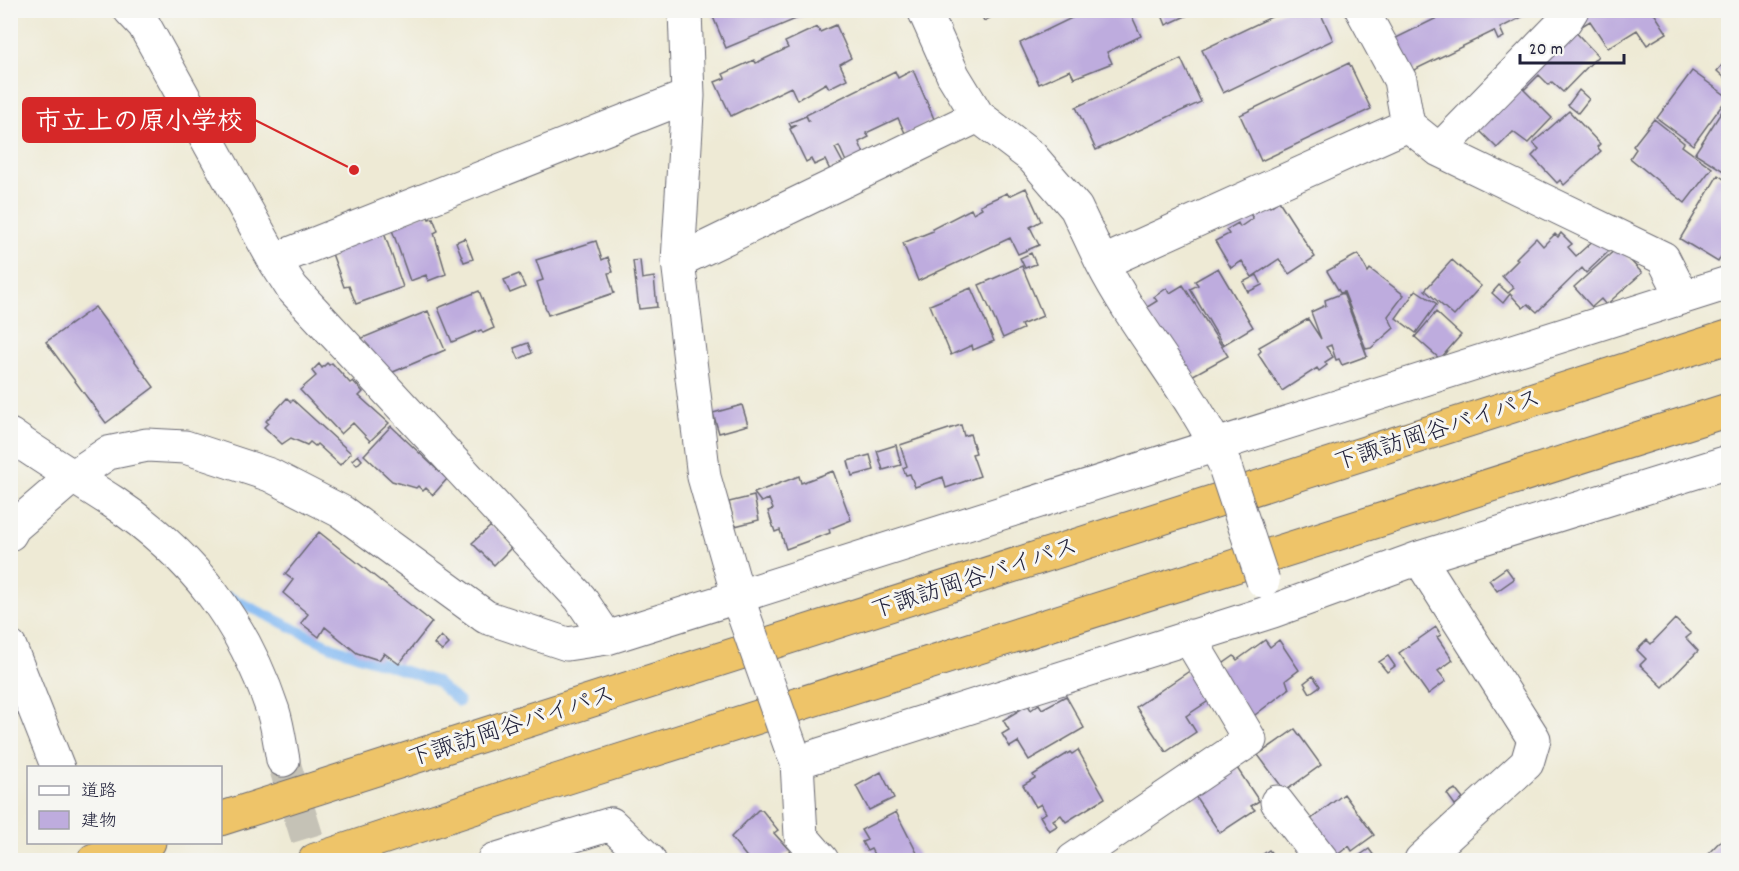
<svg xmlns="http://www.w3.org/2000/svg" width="1739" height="871" font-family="Dekko,'Klee One',sans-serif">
<rect width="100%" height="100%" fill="#f6f6f2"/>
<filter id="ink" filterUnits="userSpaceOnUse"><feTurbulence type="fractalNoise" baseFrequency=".0167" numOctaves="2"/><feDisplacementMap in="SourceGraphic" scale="12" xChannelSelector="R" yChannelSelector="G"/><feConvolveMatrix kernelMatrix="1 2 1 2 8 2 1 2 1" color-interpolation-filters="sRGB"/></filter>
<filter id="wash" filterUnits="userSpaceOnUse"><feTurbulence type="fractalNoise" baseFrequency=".008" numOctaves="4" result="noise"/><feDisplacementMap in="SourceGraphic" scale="24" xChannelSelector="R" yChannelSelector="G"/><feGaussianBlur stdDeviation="1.35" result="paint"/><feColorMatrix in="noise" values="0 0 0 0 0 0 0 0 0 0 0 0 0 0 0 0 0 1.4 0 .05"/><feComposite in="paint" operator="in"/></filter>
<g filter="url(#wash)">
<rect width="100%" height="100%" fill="#eeead5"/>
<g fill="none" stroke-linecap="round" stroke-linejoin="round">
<!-- stream -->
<path stroke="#84baf3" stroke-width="10" d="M229 597 332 647 435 681 459 702"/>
</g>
<g id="blocks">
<!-- building -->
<path fill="#beacde" d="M715 10H815V11L726 48 711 12Z
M979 10H1005L984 21Z
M1088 10H1129L1141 36 1107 52 1112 63 1074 78 1070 70 1039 84 1020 43Z
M1160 10H1199L1166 25Z
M1286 10H1319L1333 40 1223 93 1202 50Z
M1453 10H1531L1532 12 1500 28 1504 37 1498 40 1494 31 1410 72 1394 39Z
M1576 10H1652L1667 33 1647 45 1637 30 1608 48 1590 21 1582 26 1576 17Z
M1568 24 1598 56 1563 92 1552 82 1549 85 1539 75 1525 89 1514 78Z
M836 25 851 58 840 64 847 79 829 88 826 83 797 100 791 87 731 116 715 82 725 78 723 74 754 60 756 63 788 48 785 42 817 27 820 32Z
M1728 35V51L1723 47 1726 43 1723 41Z
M1728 58V81L1717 71Z
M1181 59 1201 102 1096 150 1076 107Z
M1349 63 1371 109 1261 161 1240 115Z
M913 70 934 119 906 135 898 118 866 133 869 137 859 142 865 156 847 164 839 146 835 148 843 163 830 170 825 160 814 165 811 159 806 162 790 129 797 125 791 127 789 123 806 116 809 122 806 115 895 71 898 78Z
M1692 71 1728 97 1693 145 1657 118Z
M1514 80 1552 118 1528 143 1513 132 1497 148 1475 126Z
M1579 90 1589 99 1578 113 1568 105Z
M1569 111 1600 144 1597 147 1601 151 1564 185 1560 180 1557 183 1532 156 1539 149 1533 143Z
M1722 111 1728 115V174L1695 153Z
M1654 119 1684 143 1682 146 1712 168 1685 203 1630 158 1636 149 1633 146Z
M1718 175 1728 182V244L1718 262 1680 239Z
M1026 188 1041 221 1030 227 1039 245 1018 254 1010 238 918 281 903 243 933 231 932 229 971 209 973 213 982 208 980 205 1007 193 1009 196Z
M1279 201 1315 257 1289 274 1279 259 1252 277 1242 261 1231 268 1215 241 1229 234 1226 230 1238 223 1240 227 1253 218 1250 214 1267 203 1270 207Z
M427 213 429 219 433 218 438 231 434 233 446 274 428 281 426 275 410 281 391 227Z
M383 230 403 287 356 304 349 286 344 287 330 248Z
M1561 233 1572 244 1568 247 1576 256 1596 238 1609 251 1586 273 1582 268 1537 312 1528 304 1523 308 1510 294 1503 303 1492 293 1499 285 1508 293 1514 288 1502 276 1518 260 1516 258 1536 238 1543 246 1555 234 1558 237Z
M465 238 473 259 464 262 456 242Z
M596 241 602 260 608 257 613 272 608 273 614 293 548 315 537 282 543 280 536 260Z
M1618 247 1642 273 1606 305 1601 299 1592 307 1574 287Z
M1031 253 1036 264 1025 268 1020 258Z
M1358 254 1368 272 1370 269 1404 295 1388 316 1394 328 1371 348 1366 349 1344 292 1340 293 1327 271Z
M640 260 642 279 654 277 657 307 639 309 633 261Z
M1452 260 1481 286 1454 316 1425 290Z
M1022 266 1043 316 1021 325 1023 329 1003 338 979 285Z
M1218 268 1253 327 1223 345 1190 289 1198 285 1195 281Z
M519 274 525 287 510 293 504 280Z
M1257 275 1262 285 1248 292 1243 282Z
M1183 285 1228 356 1188 378 1144 309 1157 301 1154 297 1167 288 1170 293Z
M971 288 994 341 973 350 972 345 951 355 930 305Z
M1416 290 1437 304 1416 333 1396 318Z
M479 291 494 328 483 333 481 330 452 342 438 308Z
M1343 293 1367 356 1342 365 1339 359 1336 360 1331 345 1326 347 1333 357 1325 362 1327 365 1319 371 1317 368 1282 391 1258 354 1261 351 1259 347 1308 319 1321 339 1311 312 1326 305 1325 300Z
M95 307 154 387 106 423 46 342Z
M428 311 445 350 386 375 360 339Z
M1436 312 1461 335 1440 359 1415 337Z
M528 343 532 353 519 359 514 348Z
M327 363 329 365 332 363 350 383 353 381 363 392 359 396 389 423 370 441 353 423 341 434 300 390 316 376 312 371 319 364 322 368Z
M287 398 291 402 293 400 351 453 340 465 317 444 315 446 310 442 307 445 291 438 282 444 264 427 268 423 266 421Z
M742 405 748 425 719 433 713 413Z
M961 425 964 436 970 434 976 453 972 454 980 476 946 488 943 477 915 487 910 474 906 475 903 468 907 466 900 445Z
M391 426 447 479 433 495 426 488 423 491 418 486 416 488 392 481 364 455Z
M896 445 901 465 883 470 877 451Z
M358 455 362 460 357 465 352 460Z
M870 455 874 470 852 476 848 461Z
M833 471 851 520 829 529 830 533 786 549 780 530 775 532 768 511 773 509 769 499 761 502 754 493 799 476 801 483Z
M754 496 759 520 735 526 729 502Z
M491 526 511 548 494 565 472 543Z
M319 532 432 622 399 664 384 653 379 660 357 653 325 627 319 637 301 623 308 614 283 593 293 580 285 574Z
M1506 568 1514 579 1497 591 1489 580Z
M1675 619 1691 634 1686 638 1698 651 1663 687 1640 665 1646 659 1637 650 1647 640 1651 644Z
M1436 627 1441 635 1437 637 1453 660 1438 671 1446 681 1428 694 1399 653Z
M441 636 449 644 442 651 434 644Z
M1265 640 1270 647 1279 640 1299 670 1286 680 1289 689 1251 718 1217 668 1234 656 1237 660Z
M1388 656 1395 666 1387 672 1379 662Z
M1191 670 1210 700 1186 716 1196 732 1166 752 1136 707Z
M1313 676 1320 686 1310 693 1304 683Z
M1066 696 1084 728 1029 760 1018 742 1010 747 1002 734 1009 730 1003 720 1028 705 1031 710 1039 704 1042 709Z
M1295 729 1321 765 1285 791 1258 755Z
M1078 750 1105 798 1066 822 1061 815 1053 820 1057 826 1049 831 1040 816 1046 813 1041 804 1036 807 1023 785 1035 778 1033 775 1070 752 1072 754Z
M1237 768 1259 801 1251 806 1255 810 1220 833 1195 796Z
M881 772 894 798 869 810 856 786Z
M1455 789 1463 799 1455 805 1447 794Z
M1344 794 1374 835 1352 851 1349 846 1337 855 1310 820Z
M758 810H762L778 830 774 833 790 851 778 860H749L731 837Z
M896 812 920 859 918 860H877L871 849 867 851 862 842 867 840 861 830Z
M1728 833V860H1702Z
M1369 849 1377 860H1353Z
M1269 850 1277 860H1255Z"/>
</g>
</g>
<g filter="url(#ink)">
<use href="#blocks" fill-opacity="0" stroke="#696871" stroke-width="1.5"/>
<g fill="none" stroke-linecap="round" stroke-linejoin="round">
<!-- minor-tunnel -->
<path stroke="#c5c2b6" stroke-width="33" stroke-dasharray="33 16" stroke-linecap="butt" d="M283 760 314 860"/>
<!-- minor casing -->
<g stroke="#696871" stroke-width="35">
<path id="minor" d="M130 10 144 25 274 260 292 288 580 598 607 638
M685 10 688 96 678 261 704 477 743 613
M924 10 953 75 978 116 1032 157 1076 208 1102 263 1408 125
M1362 10 1400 80 1408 125 1439 150 1663 258 1683 297
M1439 150 1565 21 1572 10
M274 260 688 96
M678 261 978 116
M1102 263C1138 333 1192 391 1224 463
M10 435C44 459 79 480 113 502 192 555 243 621 273 711 278 727 280 744 283 760
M10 534 14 527 71 478 108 453 147 445 185 447 270 475 342 512 486 617 567 644 607 638 1728 283
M1419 558 1534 739 1527 763 1421 860
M10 647 58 768
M791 748 797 762 801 836 822 860
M797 762 1273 611 1419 558 1728 462
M1277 802 1322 860
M494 860 611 824 649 860
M1073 860 1250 740 1188 636"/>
</g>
<!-- highway casing -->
<g stroke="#696871" stroke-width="35">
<path id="highway" d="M220 819 1728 337
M94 860 149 842
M315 860 540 786 1728 410"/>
</g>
<!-- minor -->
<use href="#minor" stroke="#fff" stroke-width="33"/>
<!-- highway -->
<use href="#highway" stroke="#eec469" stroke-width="33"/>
<!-- minor-bridge casing -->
<g stroke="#696871" stroke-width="35" stroke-linecap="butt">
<path id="minor-bridge" d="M1226 470 1263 581
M743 613 791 748"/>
</g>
<!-- minor-bridge -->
<use href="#minor-bridge" stroke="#fff" stroke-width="33"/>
</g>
</g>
<g text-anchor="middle" stroke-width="6" stroke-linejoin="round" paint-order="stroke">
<!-- street labels -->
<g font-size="24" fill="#22223b" stroke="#f6f6f2">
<text transform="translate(1437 429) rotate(-18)" y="8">下諏訪岡谷バイパス</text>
<text transform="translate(974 577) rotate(-18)" y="8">下諏訪岡谷バイパス</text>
<text transform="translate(511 725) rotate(-18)" y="8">下諏訪岡谷バイパス</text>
</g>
</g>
<!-- callouts -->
<path fill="none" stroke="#d62828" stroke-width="2" d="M354 170L255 120"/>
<circle fill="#d62828" stroke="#f6f6f2" stroke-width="2" cx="354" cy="170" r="6"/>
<rect fill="#d62828" stroke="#d62828" stroke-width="2" x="23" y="98" width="232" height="44" rx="6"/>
<g font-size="26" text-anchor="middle" font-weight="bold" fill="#fff">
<text x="139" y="129">市立上の原小学校</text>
</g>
<!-- margin -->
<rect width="1739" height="871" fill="none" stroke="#f6f6f2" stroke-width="36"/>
<!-- legend -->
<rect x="27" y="766" width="195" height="78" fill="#f6f6f2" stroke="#a1a1a9" stroke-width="1.5"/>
<rect x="39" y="786" width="30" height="9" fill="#ffffff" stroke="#a1a1a9" stroke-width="1.5"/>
<text x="81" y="796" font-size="18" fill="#22223b">道路</text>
<rect x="39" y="811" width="30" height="18" fill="#beacde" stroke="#a1a1a9" stroke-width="1.5"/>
<text x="81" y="826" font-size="18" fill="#22223b">建物</text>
<!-- scale -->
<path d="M1520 54v9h104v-9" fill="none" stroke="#22223b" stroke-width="3"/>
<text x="1529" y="54" font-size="18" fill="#22223b" stroke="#f6f6f2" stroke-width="4.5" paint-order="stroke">20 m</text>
</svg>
